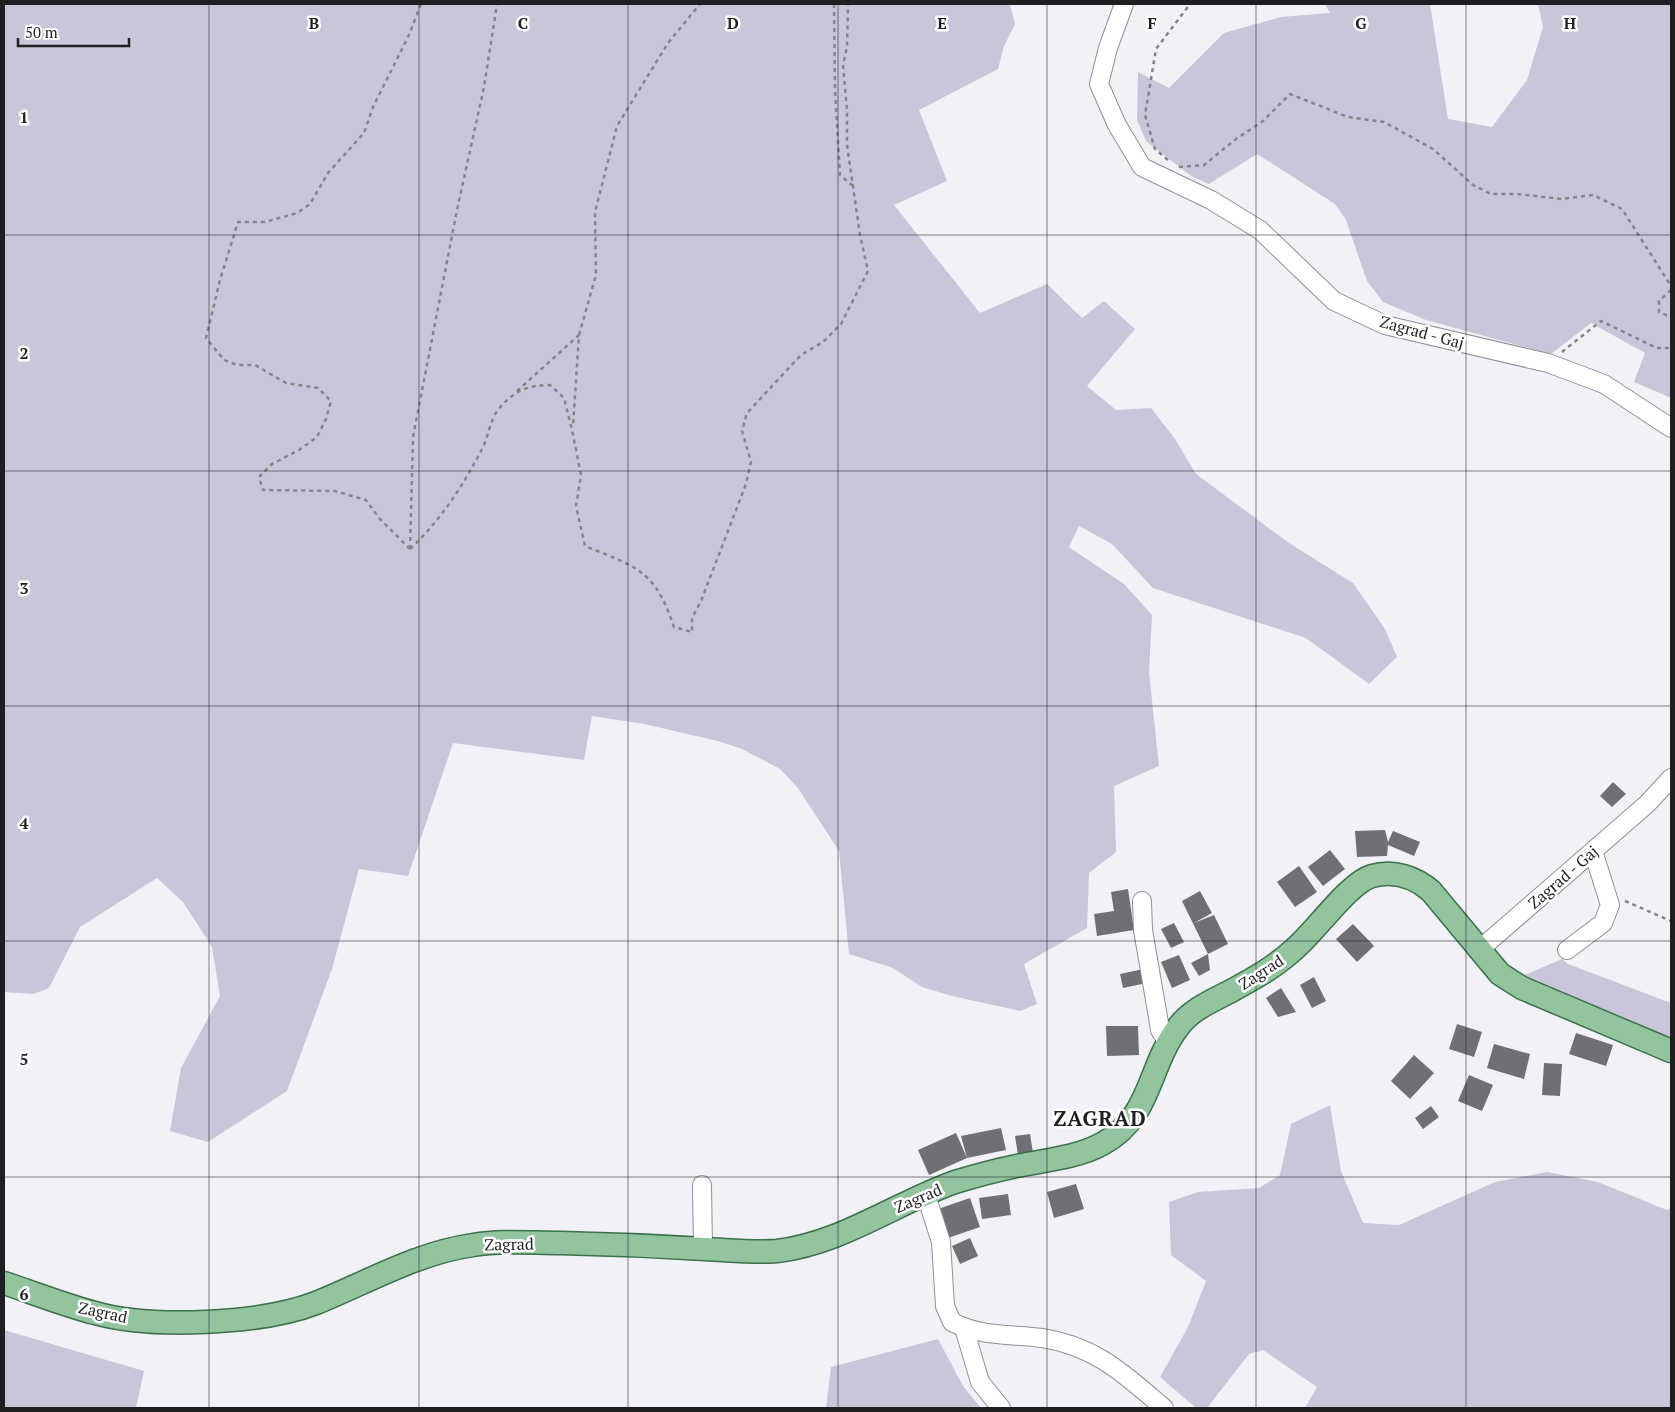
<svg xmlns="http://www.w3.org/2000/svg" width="1675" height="1412" font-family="'PT Serif',serif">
<rect width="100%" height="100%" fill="#f2f1f8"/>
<!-- green -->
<path fill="#c9c6da" d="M4 4H1010L1015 24 1004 46 998 69 919 110 947 181 894 205 980 313 1047 284 1082 318 1104 301 1135 329 1087 386 1116 410 1151 408 1175 439 1196 474 1289 543 1353 583 1385 629 1397 657 1369 684 1306 638 1153 588 1112 544 1079 526 1069 547 1124 584 1152 615 1149 672 1159 766 1114 786 1116 852 1089 873 1087 928 1024 964 1037 1004 1020 1011 952 996 922 987 893 968 849 954 839 851 798 788 780 769 742 749 718 741 644 724 592 716 584 760 453 743 408 876 359 869 332 969 287 1091 208 1142 170 1131 181 1068 220 996 212 947 183 902 157 878 80 927 49 988 34 994 4 992Z
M1325 4H1430L1448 119 1492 127 1527 80 1543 27 1538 4H1671V398L1634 382 1645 353 1591 323 1551 354 1426 320 1383 302 1367 281 1346 220 1335 204 1257 154 1209 184 1191 176 1146 141 1137 120 1138 72 1169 88 1224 33 1281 17 1330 13Z
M1562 959 1568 964 1671 1003V1039L1520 977Z
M1330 1105 1341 1171 1363 1223 1399 1225 1495 1182 1547 1172 1598 1182 1667 1210 1671 1208V1408H1305L1317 1387 1263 1350 1249 1354 1207 1408H1196L1160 1377 1188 1327 1206 1281 1171 1255 1169 1202 1198 1192 1259 1188 1280 1175 1291 1124Z
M4 1330 144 1371 136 1408H4Z
M938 1339 963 1386 981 1408H826L831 1367Z"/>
<!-- building -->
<path fill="#706f75" d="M1613 782 1626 794 1612 807 1600 796Z
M1385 830 1388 842 1393 831 1420 842 1414 856 1388 845 1387 856 1357 857 1355 831Z
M1330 850 1345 869 1323 886 1308 867Z
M1299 866 1317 892 1295 907 1277 882Z
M1128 889 1134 930 1097 936 1094 914 1114 911 1111 892Z
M1200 891 1212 913 1194 923 1214 915 1228 944 1208 954 1182 901Z
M1174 923 1184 942 1171 948 1161 929Z
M1353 924 1374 946 1357 962 1336 939Z
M1208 954 1210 970 1199 976 1191 963Z
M1179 955 1190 980 1172 988 1161 962Z
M1148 968 1151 982 1123 988 1120 974Z
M1314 977 1326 1001 1312 1008 1300 985Z
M1281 988 1296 1012 1278 1017 1266 998Z
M1457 1024 1482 1032 1474 1057 1449 1049Z
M1106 1026H1138L1139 1055 1107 1056Z
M1576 1033 1613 1045 1606 1066 1569 1054Z
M1494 1044 1530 1054 1524 1079 1487 1068Z
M1414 1055 1434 1073 1410 1099 1391 1081Z
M1544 1063 1562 1064 1560 1096 1542 1095Z
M1469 1075 1493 1085 1482 1111 1458 1101Z
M1431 1106 1439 1117 1423 1129 1415 1118Z
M1001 1128 1006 1150 967 1158 961 1136Z
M956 1133 967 1158 929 1175 918 1150Z
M1030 1134 1033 1153 1018 1155 1015 1136Z
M1076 1184 1084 1209 1054 1218 1047 1192Z
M1008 1194 1011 1215 982 1219 979 1198Z
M970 1198 980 1227 948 1238 938 1209Z
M970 1238 978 1256 960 1264 952 1246Z"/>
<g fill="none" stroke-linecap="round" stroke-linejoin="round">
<!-- minor casing -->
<g stroke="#908f94" stroke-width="20">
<path id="minor" d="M1124 4 1108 48 1099 84 1117 125 1142 167 1211 200 1260 230 1334 301 1385 325 1548 363 1604 384 1671 428
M1142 901 1143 930 1159 1023 1160 1030 1168 1043
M1479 950 1647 804 1671 778
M1567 950 1603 923 1610 905 1593 851
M702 1185 703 1248
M926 1195 941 1242 945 1306 952 1322C981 1337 1011 1334 1042 1338 1096 1346 1125 1375 1164 1408
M964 1328 980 1382 1001 1408"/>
</g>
<!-- major casing -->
<g stroke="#3a7149" stroke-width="25">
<path id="major" d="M4 1283C34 1293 64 1305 95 1313 151 1329 262 1324 316 1303 368 1282 417 1253 473 1245 502 1240 532 1243 561 1243 609 1244 657 1246 705 1249 729 1250 753 1253 777 1251 840 1244 896 1203 955 1182 975 1176 997 1170 1017 1166 1045 1160 1076 1158 1102 1144 1153 1116 1147 1067 1179 1026 1192 1009 1212 1001 1231 991 1253 979 1273 968 1291 952 1314 934 1348 883 1372 876 1394 870 1415 877 1431 891L1500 974 1522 988 1671 1051"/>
</g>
<!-- path -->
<path stroke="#858489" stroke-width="2.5" stroke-dasharray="4 4" stroke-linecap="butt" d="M834 4 835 91 840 175 853 186
M1168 160 1155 149 1145 115 1156 49 1190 4
M1179 167 1204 165 1236 139 1263 121 1290 94 1348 117 1384 122 1433 149 1473 185 1491 194H1517L1562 199 1593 195 1622 209 1671 286
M1671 290 1659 301V312L1671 317
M579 335 596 275 595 212 617 126 668 43 700 4
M1562 352 1601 321 1657 348H1671
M517 391 579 335 573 426
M410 549C440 521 463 486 482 449 488 438 490 420 498 410 512 392 527 385 550 385L564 398 572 430 581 475 576 506 585 546C637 567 655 570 674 627L692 632V618L701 601 746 484 751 462 742 431 747 413 801 355 823 342 841 324 868 271 860 235 847 145V110L843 65 847 47 848 4
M410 549 379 518 366 500 335 491 263 490 259 477 272 464 299 450 317 437 326 419 331 401 318 388 286 383 255 365H237L224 360 206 338 220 280 238 222H265L297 213 310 204 328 173 364 133 373 107 409 35 421 4
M410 549 413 437 457 210 484 87 497 4
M1625 901 1671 921"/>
<!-- minor -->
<use href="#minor" stroke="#fff" stroke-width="18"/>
<!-- major -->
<use href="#major" stroke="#92c49f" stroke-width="22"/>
</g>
<!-- grid -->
<path fill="none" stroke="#1f1e21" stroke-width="1" stroke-opacity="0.55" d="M209 4V1408M419 4V1408M628 4V1408M838 4V1408M1047 4V1408M1256 4V1408M1466 4V1408M4 235H1671M4 471H1671M4 706H1671M4 941H1671M4 1177H1671"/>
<g text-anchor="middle" stroke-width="5" stroke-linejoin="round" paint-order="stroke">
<!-- street labels -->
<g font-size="16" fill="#1f1e21" stroke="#fff">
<text transform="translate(1422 332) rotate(15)" y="6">Zagrad - Gaj</text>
<text transform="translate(1563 877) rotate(-41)" y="6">Zagrad - Gaj</text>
<text transform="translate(1261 972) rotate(-33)" y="6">Zagrad</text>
<text transform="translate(918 1198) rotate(-23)" y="6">Zagrad</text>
<text transform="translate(509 1244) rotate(-1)" y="6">Zagrad</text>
<text transform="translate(103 1312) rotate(12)" y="6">Zagrad</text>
</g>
<!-- district labels -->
<g font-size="21" font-weight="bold" letter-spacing="1" fill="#1f1e21" stroke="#fff">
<text x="1100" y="1126">ZAGRAD</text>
</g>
</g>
<g font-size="16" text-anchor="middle" font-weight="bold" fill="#1f1e21" stroke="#fff" stroke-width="5" stroke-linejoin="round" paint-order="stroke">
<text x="314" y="29">B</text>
<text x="523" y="29">C</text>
<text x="733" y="29">D</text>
<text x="942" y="29">E</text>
<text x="1152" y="29">F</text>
<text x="1361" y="29">G</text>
<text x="1570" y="29">H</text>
<text x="24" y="123">1</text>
<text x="24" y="359">2</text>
<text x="24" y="594">3</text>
<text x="24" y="829">4</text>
<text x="24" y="1065">5</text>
<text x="24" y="1300">6</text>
</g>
<!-- border -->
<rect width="1675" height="1412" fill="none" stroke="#1f1e21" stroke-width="10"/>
<!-- scale -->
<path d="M18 38v8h111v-8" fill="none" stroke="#1f1e21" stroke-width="2.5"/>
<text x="25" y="38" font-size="15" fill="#1f1e21" stroke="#ffffff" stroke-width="4" paint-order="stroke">50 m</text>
</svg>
